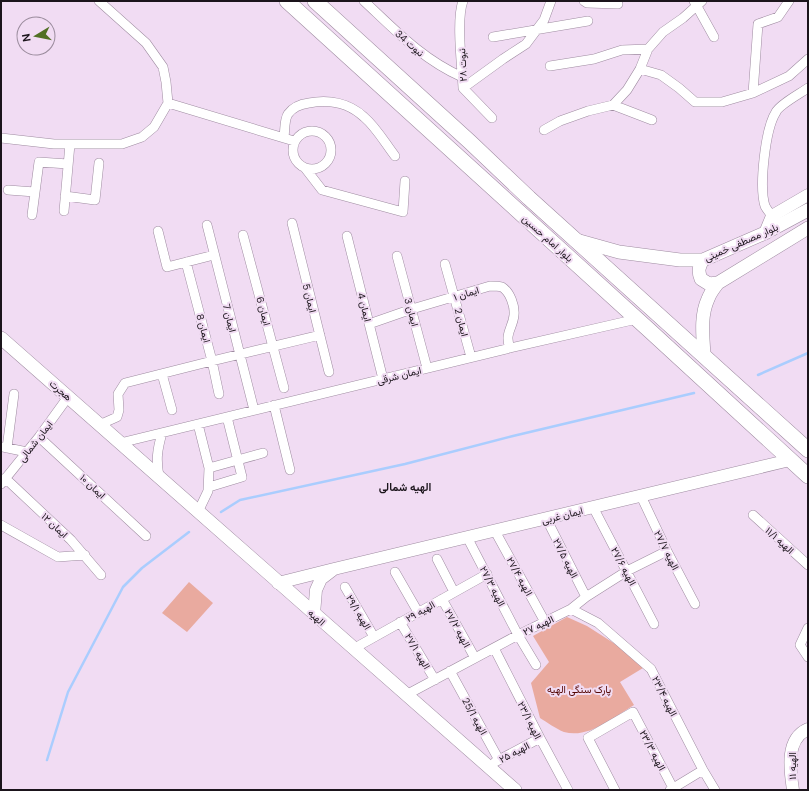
<svg xmlns="http://www.w3.org/2000/svg" width="809" height="791" font-family="'DM Sans',Vazirmatn,sans-serif">
<rect width="100%" height="100%" fill="#f1dcf3"/>
<!-- green -->
<path fill="#e9aa9f" d="M189 582 213 603 187 632 162 613Z
M567 617 587 626 623 649 643 668 620 682 634 705C614 717 589 739 564 732 556 729 547 722 540 718L531 683 549 662 533 636Z"/>
<g fill="none" stroke-linecap="round" stroke-linejoin="round">
<!-- stream -->
<path stroke="#aacdfe" stroke-width="2.5" d="M758 375 808 353
M221 512 240 500 405 464 513 436 694 393
M47 760 68 692 123 587 142 568 189 532"/>
<!-- minor casing -->
<g stroke="#9f8ca1" stroke-width="10">
<path id="minor" d="M364 1C396 31 422 59 462 77
M463 1C456 19 462 67 463 88L492 118
M584 1 587 3 618 4
M694 1 714 37
M493 37 588 21
M550 66 594 59 622 50 648 49
M640 69 661 75 679 88 695 102H722L753 93 789 76 808 59
M463 88 503 59 526 44 544 20 551 1
M753 93 758 24 778 17 789 1
M168 103 294 141
M613 105 652 120
M544 130 560 121 588 111 613 105 627 90 640 69 648 49 663 32 683 18 702 1
M293 150a19 19 0 1 1 38 0a19 19 0 1 1-38 0Z
M1 138 54 144H122L142 137 154 127 168 103 166 82 163 67 146 43 99 1
M284 138C285 131 284 120 288 114 293 107 301 104 309 103 329 99 349 103 364 117 376 127 385 143 395 156
M305 168 322 190 403 212 405 181
M8 190 35 192
M65 196 95 200 99 163
M64 211 70 144
M32 215 39 162 68 164
M772 216C770 213 767 210 765 206 759 187 765 129 776 112 779 105 801 93 808 88
M292 223 329 372
M207 225 254 410
M158 231 167 267 214 255
M243 235 284 388
M347 236 383 379
M397 256 427 368
M186 262 212 361 219 394
M445 264 471 357
M369 324 412 309 490 286C493 286 499 286 502 287 510 292 515 306 514 315 513 328 504 333 510 348
M162 374 172 410
M274 405 290 470
M198 424 209 468
M99 425 117 417 119 410 118 394 125 383 212 361 320 335
M39 437 146 536
M120 443 510 348 637 319
M3 447 27 452
M7 448 14 394
M159 477C156 459 157 451 162 433
M5 478 71 540 101 575
M1 484 39 437 68 397
M209 487 242 477 227 417
M641 496 667 551 695 604
M593 507 654 624
M198 512 208 491 209 468 263 453
M753 515 808 565
M546 518 586 597
M1 525 58 557 85 555
M495 531 545 622
M467 537 518 635 536 665
M437 559 454 592
M395 572 418 612
M345 587 374 637
M442 599 475 658
M571 609 598 623 651 669 703 770 715 790
M400 622 435 680
M808 628 800 645 808 657
M494 648 540 738 568 790
M353 649 487 574
M450 671 499 760
M406 695 518 635 571 609 586 597 627 571 667 551
M495 762 540 738
M615 790 588 738 633 712 673 788
M670 790 703 770"/>
</g>
<!-- tertiary casing -->
<g stroke="#9f8ca1" stroke-width="13">
<path id="tertiary" d="M765 233 772 216 808 195
M334 569 790 460
M278 583 334 569 321 579 316 590 314 614
M793 790C790 770 785 739 808 729"/>
</g>
<!-- secondary casing -->
<g stroke="#9f8ca1" stroke-width="14">
<path id="secondary" d="M576 240 619 252 680 260H703L765 233 808 210
M703 260C698 267 698 272 701 279L709 284 718 283
M1 338 515 790
M704 355C703 337 700 316 708 299 710 293 714 288 718 283L808 228"/>
</g>
<!-- primary casing -->
<g stroke="#9f8ca1" stroke-width="16">
<path id="primary" d="M287 1 649 330 808 476
M315 1 470 142 529 198 808 450"/>
</g>
<!-- minor -->
<use href="#minor" stroke="#fff" stroke-width="9"/>
<!-- tertiary -->
<use href="#tertiary" stroke="#fff" stroke-width="12"/>
<!-- secondary -->
<use href="#secondary" stroke="#fff" stroke-width="13"/>
<!-- primary -->
<use href="#primary" stroke="#fff" stroke-width="15"/>
</g>
<g text-anchor="middle" stroke-width="4" stroke-linejoin="round" paint-order="stroke">
<!-- street labels -->
<g font-size="10" fill="#1b141b" stroke="#f1dcf3">
<text transform="translate(410 43) rotate(41)" y="4">نبوت 34</text>
<text transform="translate(462 65) rotate(-93)" y="4">نبوت ۲۸</text>
<text transform="translate(548 238) rotate(42)" y="4">بلوار امام حسین</text>
<text transform="translate(741 242) rotate(-24)" y="4">بلوار مصطفی خمینی</text>
<text transform="translate(466 293) rotate(-17)" y="4">ایمان ۱</text>
<text transform="translate(310 298) rotate(76)" y="4">ایمان 5</text>
<text transform="translate(365 307) rotate(76)" y="4">ایمان 4</text>
<text transform="translate(264 311) rotate(75)" y="4">ایمان 6</text>
<text transform="translate(412 312) rotate(75)" y="4">ایمان 3</text>
<text transform="translate(230 318) rotate(76)" y="4">ایمان 7</text>
<text transform="translate(462 322) rotate(76)" y="4">ایمان 2</text>
<text transform="translate(204 328) rotate(75)" y="4">ایمان 8</text>
<text transform="translate(399 375) rotate(-14)" y="4">ایمان شرقی</text>
<text transform="translate(61 390) rotate(41)" y="4">هجرت</text>
<text transform="translate(35 441) rotate(-52)" y="4">ایمان شمالی</text>
<text transform="translate(93 486) rotate(43)" y="4">ایمان ۱۰</text>
<text transform="translate(562 515) rotate(-14)" y="4">ایمان غربی</text>
<text transform="translate(55 525) rotate(43)" y="4">ایمان ۱۲</text>
<text transform="translate(780 540) rotate(42)" y="4">الهیه ۱۱/۱</text>
<text transform="translate(667 550) rotate(63)" y="4">الهیه ۲۷/۷</text>
<text transform="translate(566 558) rotate(63)" y="4">الهیه ۲۷/۵</text>
<text transform="translate(624 566) rotate(62)" y="4">الهیه ۲۷/۶</text>
<text transform="translate(520 576) rotate(61)" y="4">الهیه ۲۷/۴</text>
<text transform="translate(493 586) rotate(63)" y="4">الهیه ۲۷/۳</text>
<text transform="translate(420 611) rotate(-30)" y="4">الهیه ۲۹</text>
<text transform="translate(359 612) rotate(59)" y="4">الهیه ۲۹/۱</text>
<text transform="translate(317 617) rotate(41)" y="4">الهیه</text>
<text transform="translate(538 625) rotate(-26)" y="4">الهیه ۲۷</text>
<text transform="translate(458 628) rotate(61)" y="4">الهیه ۲۷/۲</text>
<text transform="translate(418 651) rotate(59)" y="4">الهیه ۲۷/۱</text>
<text transform="translate(665 696) rotate(63)" y="4">الهیه ۲۳/۴</text>
<text transform="translate(475 716) rotate(61)" y="4">الهیه 25/1</text>
<text transform="translate(530 720) rotate(63)" y="4">الهیه ۲۳/۱</text>
<text transform="translate(653 750) rotate(62)" y="4">الهیه ۲۳/۳</text>
<text transform="translate(514 752) rotate(-28)" y="4">الهیه ۲۵</text>
<text transform="translate(792 766) rotate(-90)" y="4">الهیه ۱۱</text>
</g>
<!-- park labels -->
<g font-size="10" fill="#530603" stroke="#f1dcf3">
<text x="579" y="693">پارک سنگی الهیه</text>
</g>
<!-- neighbourhood labels -->
<g font-size="11" font-weight="bold" fill="#1b141b" stroke="#f1dcf3">
<text x="405" y="491">الهیه شمالی</text>
</g>
</g>
<!-- border -->
<rect width="809" height="791" fill="none" stroke="#1b141b" stroke-width="4"/>
<!-- north arrow -->
<g transform="translate(36 36) rotate(260)"><circle r="19" fill="#f1dcf3" stroke="#9b8c9d"/>
<path d="M0-3L7 15L0 10L-7 15Z" fill="#527025"/>
<text y="-6" font-size="11" font-weight="bold" text-anchor="middle" fill="#1b141b">N</text>
</g>
</svg>
